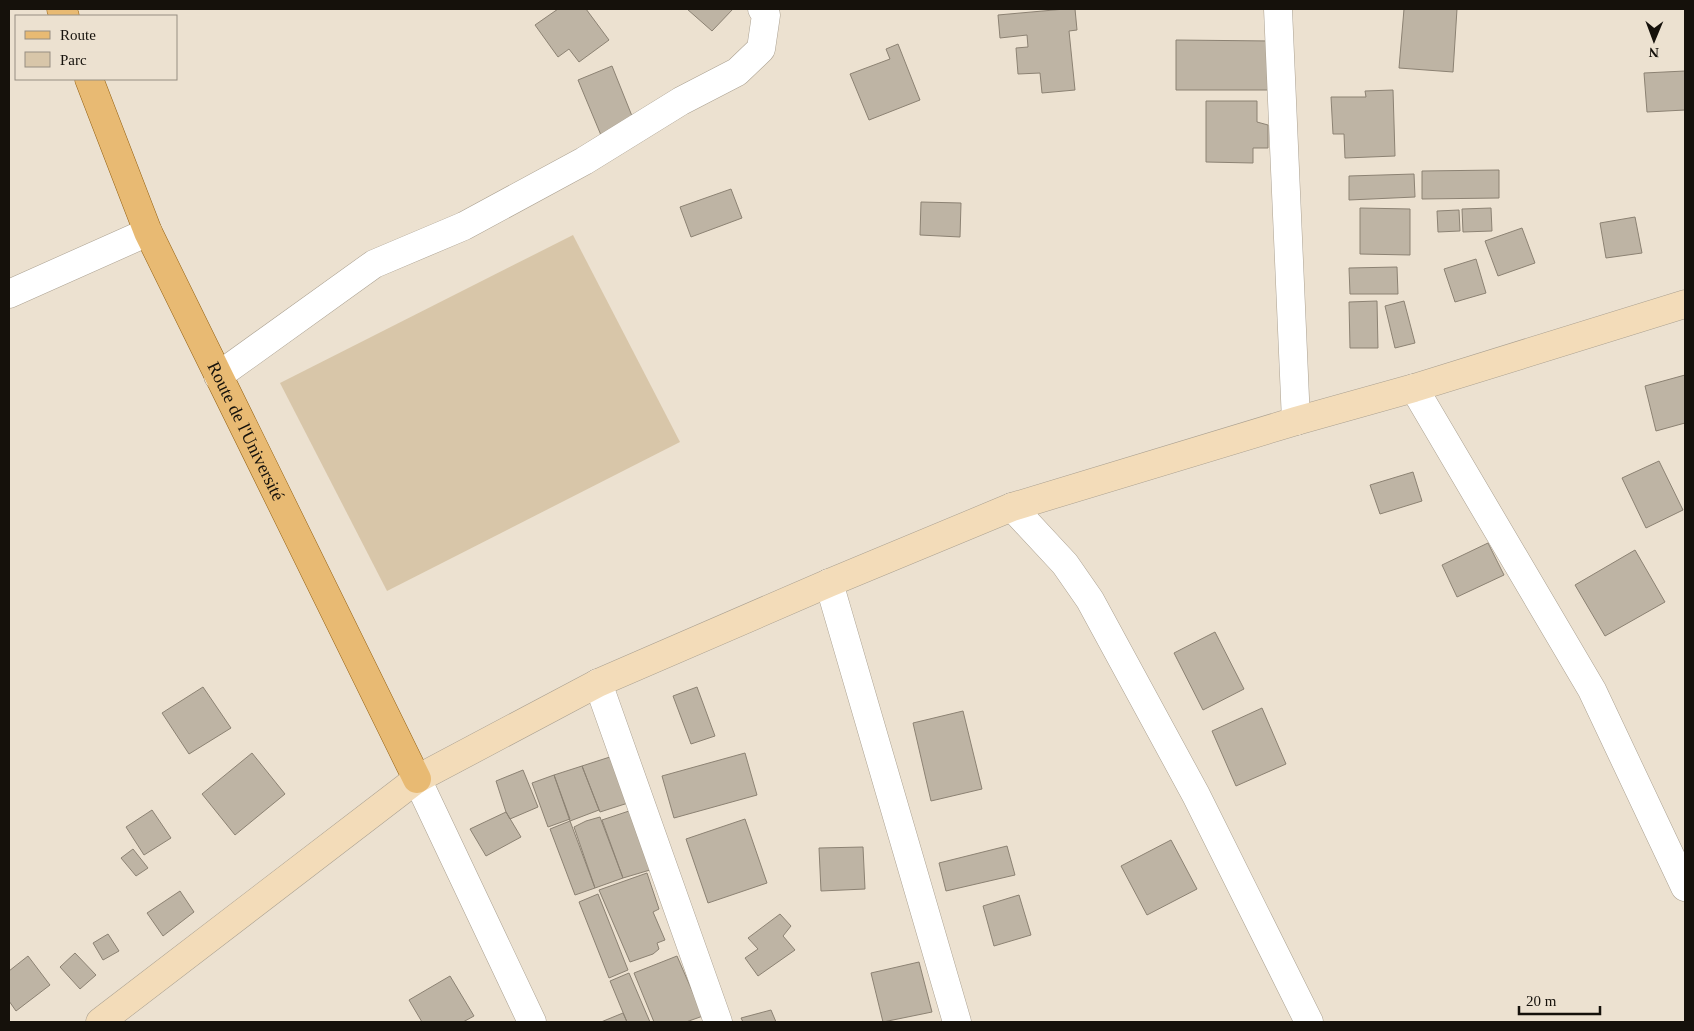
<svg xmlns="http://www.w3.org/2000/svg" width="1694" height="1031" font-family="Georgia,serif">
<rect width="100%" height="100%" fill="#ece1d0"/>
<!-- green -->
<path fill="#d8c6a9" d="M573 235 680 442 387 591 280 383Z"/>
<!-- building -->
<path fill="#beb4a4" stroke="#8c8273" d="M558 9H586L609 40 579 62 569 49 558 57 535 25Z
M687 9H733L712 31Z
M1065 9H1075L1077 30 1069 31 1075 90 1042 93 1040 73 1018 74 1016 48 1028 47 1027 35 1000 38 998 15Z
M1404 9H1457L1453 72 1399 68Z
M1176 40 1271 41V90H1176Z
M898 44 920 100 869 120 850 74 890 59 886 49Z
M612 66 636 126 603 140 578 80Z
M1685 71V110L1647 112 1644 73Z
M1393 90 1395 156 1345 158 1344 134H1333L1331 97H1366L1365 91Z
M1206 101H1257V122L1268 125V148H1253V163L1206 162Z
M1499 170V198L1422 199V171Z
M1414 174 1415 197 1349 200V176Z
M731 189 742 218 691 237 680 207Z
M921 202 961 203 960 237 920 235Z
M1360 208 1410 209V255L1360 254Z
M1491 208 1492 231 1463 232 1462 209Z
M1459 210 1460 231 1438 232 1437 211Z
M1635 217 1642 253 1606 258 1600 223Z
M1522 228 1535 263 1498 276 1485 241Z
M1476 259 1486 293 1455 302 1444 269Z
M1397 267 1398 294H1350L1349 268Z
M1377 301 1378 348H1350L1349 302Z
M1404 301 1415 343 1395 348 1385 306Z
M1685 375V423L1656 431 1645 386Z
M1659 461 1683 510 1646 528 1622 478Z
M1413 472 1422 501 1380 514 1370 485Z
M1488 543 1504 575 1457 597 1442 565Z
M1635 550 1665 602 1605 636 1575 585Z
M1215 632 1244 689 1203 710 1174 653Z
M203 687 231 728 189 754 162 713Z
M697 687 715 736 691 744 673 696Z
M1262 708 1286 764 1236 786 1212 731Z
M963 711 982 789 931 801 913 723Z
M252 753 285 794 235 835 202 794Z
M745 753 757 795 674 818 662 776Z
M613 756 628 803 600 812 582 766Z
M582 766 599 810 570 821 554 775Z
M523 770 538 807 510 819 506 812 496 781Z
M554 775 570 819 548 827 532 783Z
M152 810 171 838 144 855 126 827Z
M629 811 650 870 623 878 602 820Z
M506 812 521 837 486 856 470 829Z
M600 817 623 878 595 888 574 827 586 821Z
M745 819 767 883 708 903 686 839Z
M570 821 595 888 575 895 550 829Z
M1171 840 1197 889 1147 915 1121 866Z
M1007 846 1015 875 946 891 939 863Z
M863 847 865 889 821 891 819 848Z
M133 849 148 868 136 876 121 858Z
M647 873 659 909 653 912 665 940 657 943 659 949 653 954 630 962 599 890Z
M180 891 194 912 163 936 147 913Z
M598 894 628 970 609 978 579 902Z
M1019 895 1031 935 994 946 983 906Z
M780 914 791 926 783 936 795 950 758 976 745 958 758 949 748 938Z
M108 934 119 951 103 960 93 943Z
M75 953 96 975 80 989 60 967Z
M28 956 50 985 16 1011 9 1001V971Z
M677 956 703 1016 686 1022H654L634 973Z
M919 962 932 1012 883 1022 871 973Z
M629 973 650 1022H627L610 981Z
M450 976 474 1016 463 1022H422L409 1000Z
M771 1010 776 1022H743L741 1018Z
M623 1013 627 1022H601Z"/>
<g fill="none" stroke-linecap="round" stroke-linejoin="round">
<!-- minor casing -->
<g stroke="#aba191" stroke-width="29">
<path id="minor" d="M1278 9 1296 421
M9 294 148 232
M218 376 374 264 464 226 584 161 681 101 737 72 761 49 766 15 762 9
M1414 388 1592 690 1685 887
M1012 507 1065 564 1090 600 1196 795 1309 1022
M829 583 957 1022
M598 683 718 1022
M417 779 532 1022"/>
</g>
<!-- secondary casing -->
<g stroke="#aba191" stroke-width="29">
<path id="secondary" d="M100 1022 417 779 598 683 829 583 1012 507 1296 421 1414 388 1685 304"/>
</g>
<!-- primary casing -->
<g stroke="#946112" stroke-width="29">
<g id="primary">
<path d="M61 9 65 16"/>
<path id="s1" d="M89 79 148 232 417 779"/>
</g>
</g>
<!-- minor -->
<use href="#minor" stroke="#fff" stroke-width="28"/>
<!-- secondary -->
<use href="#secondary" stroke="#f3dcb9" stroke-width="28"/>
<!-- primary -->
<use href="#primary" stroke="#e8ba73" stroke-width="28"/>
</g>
<g text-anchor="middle" stroke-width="4.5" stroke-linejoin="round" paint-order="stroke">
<!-- street labels -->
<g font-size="18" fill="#15110b" stroke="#ece1d0">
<text dy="6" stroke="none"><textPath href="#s1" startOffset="386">Route de l'Université</textPath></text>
</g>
</g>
<!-- border -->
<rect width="1694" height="1031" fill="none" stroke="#15110b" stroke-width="20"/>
<!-- legend -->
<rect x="15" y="15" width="162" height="65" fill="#ece1d0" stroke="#968e81"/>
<rect x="25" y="31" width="25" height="8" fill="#e8ba73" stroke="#968e81"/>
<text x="60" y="40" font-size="15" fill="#15110b">Route</text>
<rect x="25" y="52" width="25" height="15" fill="#d8c6a9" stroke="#968e81"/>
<text x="60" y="65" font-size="15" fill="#15110b">Parc</text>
<!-- north arrow -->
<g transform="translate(1654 40) rotate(181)" stroke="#ece1d0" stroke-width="4" paint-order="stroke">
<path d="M0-4L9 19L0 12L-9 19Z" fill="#15110b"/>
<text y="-8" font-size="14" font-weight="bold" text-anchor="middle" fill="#15110b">N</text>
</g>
<!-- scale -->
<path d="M1519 1006v8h81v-8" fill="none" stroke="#15110b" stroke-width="2.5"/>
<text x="1526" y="1006" font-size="15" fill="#15110b" stroke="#ece1d0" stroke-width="4" paint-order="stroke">20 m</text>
</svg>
